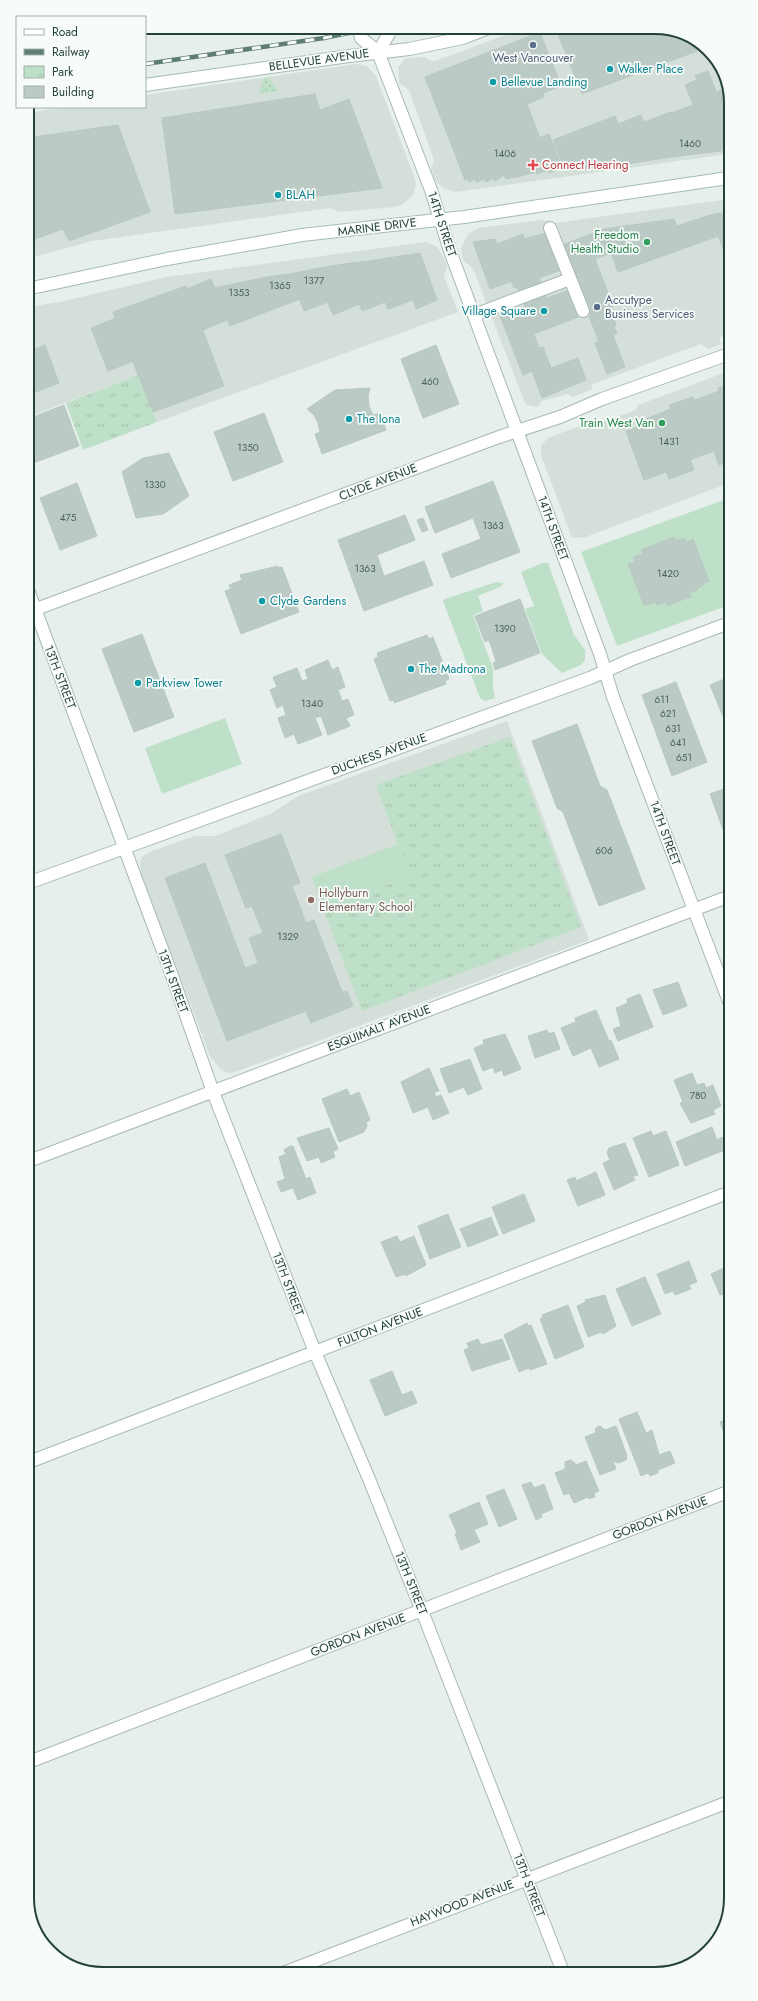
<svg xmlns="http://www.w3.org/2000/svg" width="758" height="2001" font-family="Jost,sans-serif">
<defs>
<pattern id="grass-dots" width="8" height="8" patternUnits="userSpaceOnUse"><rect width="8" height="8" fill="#bfe0c8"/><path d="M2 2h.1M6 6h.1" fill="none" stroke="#a4c1ad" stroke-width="1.8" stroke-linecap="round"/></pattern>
<pattern id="park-tufts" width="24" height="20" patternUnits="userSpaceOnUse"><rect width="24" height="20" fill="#bfe0c8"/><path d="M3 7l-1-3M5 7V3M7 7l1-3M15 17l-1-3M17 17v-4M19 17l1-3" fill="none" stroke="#a4c1ad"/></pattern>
</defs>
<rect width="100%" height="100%" fill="#e6efeb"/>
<!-- built -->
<path fill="#d4dfda" d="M527 27H660L701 43 728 83V154L463 191 455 192 443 188 436 181 431 169 434 160 409 90 399 83 398 67 405 59 420 57H425L432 62Z
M356 64 367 66 376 76 415 179 416 185 413 195 403 204 395 207 339 212 330 208 92 241 27 259V113L67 107H145V95Z
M729 199V334L719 338 721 344 708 349 701 344 591 385 593 389 573 397 568 394 541 401 538 407 526 405 473 269 463 260 461 248 468 234 479 228 541 220 555 223Z
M426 242 437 247 444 258 447 266 444 276 458 312 157 422 138 375 28 417 27 307 60 302 166 277Z
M729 371V483L586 537 572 538 541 455V446L545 441 548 438 590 422 597 424 636 410 638 405Z
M507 721 589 940 235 1072 228 1073 220 1069 210 1056 141 873 140 862 143 856 149 852 195 836H215L272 813 298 796Z"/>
<!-- grass -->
<path fill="url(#grass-dots)" d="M264 78H269L279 91 259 94Z"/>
<!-- park -->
<path fill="url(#park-tufts)" d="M138 375 157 422 83 450 66 403Z
M510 737 581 927 362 1011 323 908 410 876 376 785Z"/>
<!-- garden -->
<path fill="#bfe0c8" d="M729 498V605L617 646 581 552Z
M543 563H548L574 635 585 650V660L581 665 562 673 542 654 525 609 534 606 521 572Z
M496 582 503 583 502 586 478 596 483 611 473 615 493 668V689L495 698 485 701 480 698 443 601 445 599Z
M225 718 242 764 162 794 145 748Z
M398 844 410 876 323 908 312 877Z"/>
<!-- building -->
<path fill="#bbcac4" stroke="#b8c9c2" d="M555 27H660L701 43 705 48 582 94Z
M540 32 561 86 543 93 544 97 448 136 425 77Z
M708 71 728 122V150L712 152 685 85 697 80 695 76Z
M728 87V122L717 92Z
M315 94 320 110 349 99 382 188 175 214 162 118Z
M527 104 540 138 549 134 562 168 549 173 548 170 537 174 536 172 513 178V177L506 179 504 175 495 181 494 178 486 182 484 179 476 182 475 179 469 182 468 179 465 180 448 136Z
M693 105 712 152 687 155 671 113Z
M671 112 687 155 658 159 644 122Z
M641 115 658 159 633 163 618 124Z
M615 116 633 163 565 171 553 140Z
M118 125 150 212 69 241 63 229 27 242V138Z
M729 212V264L710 215Z
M710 215 718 236 685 248 677 226Z
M674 219 685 248 618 272 611 253 613 252 604 229Z
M604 229 613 252 595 259 613 306 609 307 616 325 614 326 617 334 613 335 625 367 607 374 595 343 599 342 589 316 591 315 572 266 539 278 547 298 567 291 578 317 534 334 539 348 543 347 551 368 578 358 586 380 542 398 532 371 523 375 500 316 525 307 517 287 514 288 497 244 523 234 524 239 546 233 552 249Z
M495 239 512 281 490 289 473 242Z
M420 253 437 300 416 309 413 300 388 309 369 261Z
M369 261 385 302 362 311 344 264Z
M344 264 359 304 333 315 314 269Z
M314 269 328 302 304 311 290 274Z
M290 274 300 299 279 307 267 277Z
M267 277 279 307 230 326 214 288Z
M211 279 227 320 203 330 187 289Z
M186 286 224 386 153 412 113 312Z
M116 318 133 361 108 371 91 328Z
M45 345 59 383 28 395V352Z
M436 345 459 404 423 418 401 359Z
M729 384V417L718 388Z
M370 388 368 396 369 406 373 415 380 413 386 430 322 454 315 434 320 432 318 423 314 415 307 409 335 390Z
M719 391 729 417V461L719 465 695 400Z
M693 397 714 451 690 460 669 405Z
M64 405 79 446 28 465V419Z
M671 409 694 470 669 479 646 419Z
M264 413 283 462 233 481 214 432Z
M648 423 666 472 644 480 626 431Z
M169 453 189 496 163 514 136 518 122 472 143 458Z
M493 481 520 552 451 578 442 554 481 539 473 518 435 533 425 507Z
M77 483 97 536 60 550 40 498Z
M405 515 415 540 377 555 384 576 424 561 433 585 364 611 338 540Z
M423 518 428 530 422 532 417 520Z
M674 537 676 541 685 538 686 542 693 539 709 581 703 583 704 585 697 588V590L689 593 691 597 684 599 667 606 665 602 657 605 656 602 644 605 628 564 635 562 633 557 643 554 641 550Z
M278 566V568L282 567 299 612 241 634 225 591 231 589 229 585 242 580 240 575Z
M520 599 540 653 495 670 493 663 496 661 489 640 485 642 475 616Z
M142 634 174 717 134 732 102 649Z
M427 635 429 639 433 637 449 679 445 681 446 684 394 703V700L390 701 374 659 378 657 377 653Z
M328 660 332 670 338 667 345 687 338 690 342 701 348 699 354 715 346 718 350 726 328 735 321 716 315 718 322 735 298 744 294 734 285 738 278 718 286 715 283 705 277 708 270 690 277 687 273 677 297 668 302 681 308 679 305 670Z
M729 677V725L727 726 710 685Z
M676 682 707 762 672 776 642 695Z
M577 724 600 786 607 790 645 889 599 906 563 812 557 808 532 741Z
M729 787V842L728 843 710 794Z
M281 834 300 883 292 886 306 923 314 920 342 992 347 991 353 1006 311 1023 306 1011 227 1041 165 878 205 863 245 968 258 963 249 938 263 933 252 906 246 908 225 855Z
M678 982 687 1006 663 1015 653 990Z
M640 994 653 1027 618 1041 613 1029 621 1026 616 1008 628 1003 627 999Z
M596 1010 609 1041 611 1040 619 1059 599 1067 591 1048 573 1056 561 1028 576 1022 575 1018Z
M547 1030 549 1034 554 1032 560 1049 535 1058 528 1036Z
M505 1034 521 1069 504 1076 502 1070 495 1073 493 1067 483 1071 474 1048 484 1044 483 1040Z
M470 1059 482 1089 468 1095 464 1087 449 1093 440 1069Z
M429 1068 439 1091 434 1092 436 1097 441 1095 449 1113 433 1120 428 1107 413 1113 401 1082Z
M692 1073 697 1085 704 1083 706 1088 713 1085 721 1106 713 1110 715 1114 691 1123 680 1103 683 1102 674 1080Z
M347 1089 350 1096 359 1092 370 1120 366 1122 367 1126 364 1132 339 1142 322 1099Z
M712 1127 717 1140 722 1137 727 1149 685 1166 676 1142Z
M329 1128 338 1149 333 1152 335 1157 321 1163 319 1157 307 1161 297 1138Z
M651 1131 653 1136 666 1131 679 1165 649 1177 633 1138Z
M625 1143 638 1175 633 1176 635 1180 614 1190 603 1163 610 1160 607 1153 609 1148Z
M290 1146H293L306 1179 310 1177 316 1193 298 1200 293 1188 281 1192 277 1182 285 1179 279 1157 286 1154 284 1150Z
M596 1172 605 1195 578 1206 567 1180 575 1177 576 1181Z
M524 1194 535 1221 503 1234 492 1207Z
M448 1214 461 1247 430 1259 418 1226Z
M491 1217 498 1235 468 1247 460 1229Z
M397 1236 400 1242 414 1236 426 1265 406 1276 405 1274 396 1277 381 1242Z
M689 1261 697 1282 689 1285 691 1289 675 1295 673 1291 665 1294 657 1274Z
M728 1266V1268L730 1267V1296L727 1293 720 1295 711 1274Z
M645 1277 661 1314 632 1326 616 1289Z
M605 1295 616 1326 603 1334 601 1332 588 1337 577 1306 586 1302 585 1300Z
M568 1305 584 1347 555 1359 540 1319 543 1318 542 1315Z
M527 1323 528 1326 531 1325 547 1364 530 1370 529 1368 519 1372 504 1335Z
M478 1339 481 1345 502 1339 510 1359 472 1371 464 1350 469 1348 467 1343Z
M392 1371 402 1395 412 1391 417 1403 385 1416 370 1380Z
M637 1412 646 1433 652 1430 659 1455 670 1451 675 1463 658 1470V1473L650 1476 648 1473 641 1476 619 1419Z
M730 1418V1450L720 1422Z
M600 1426 605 1430 616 1426 627 1456 626 1460 619 1463 613 1461 616 1469 600 1475 585 1437 595 1433 596 1428Z
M570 1460 574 1462 576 1465 586 1461 599 1491 594 1493 595 1497 589 1499 588 1497 574 1503 569 1493 564 1495 555 1473 565 1469V1462Z
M531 1482 534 1488 544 1484 553 1509 541 1514 542 1517 536 1520 522 1485Z
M504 1489 517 1519 499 1527 486 1496Z
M479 1502 488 1524 474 1530 480 1542 461 1550 455 1534 457 1533 449 1515Z"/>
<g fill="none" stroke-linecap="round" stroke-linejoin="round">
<!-- street casing -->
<g stroke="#a8b8b2" stroke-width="14">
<path id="street" d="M358 27 361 38 378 52
M378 52 431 190 450 251 600 654 613 697 730 1004
M378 52 390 32 389 27
M550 228 583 311
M474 315 570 279
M28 590 170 970 213 1092 315 1352 369 1479 422 1611 563 1972
M28 612 499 437 560 417 602 399 729 354
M28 883 590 678 630 660 729 623
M29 1161 730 896
M29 1762 730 1491
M283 1973 731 1801"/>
</g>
<!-- secondary casing -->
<g stroke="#a4bbb3" stroke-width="14">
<path id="secondary" d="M145 85 349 56 409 49 463 38 491 27
M27 289 167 259 302 235 464 217 728 178
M29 1462 730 1192"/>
</g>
<!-- street -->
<use href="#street" stroke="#fff" stroke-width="12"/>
<!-- secondary -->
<use href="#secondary" stroke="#fff" stroke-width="12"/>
<!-- rail casing -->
<g stroke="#5f7d75" stroke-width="4.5">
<path id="rail" d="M145 64 324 38 377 27"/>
</g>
<!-- rail -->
<use href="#rail" stroke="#f7fbf9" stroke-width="3" stroke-dasharray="9" stroke-linecap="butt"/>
</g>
<!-- markers -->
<g fill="#5c6f8a" stroke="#f7fbf9" stroke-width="1.5">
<circle cx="533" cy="45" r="4"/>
<circle cx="597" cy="307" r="4"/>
</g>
<g fill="#0f9aa8" stroke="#f7fbf9" stroke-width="1.5">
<circle cx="610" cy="69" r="4"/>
<circle cx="493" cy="82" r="4"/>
<circle cx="278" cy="195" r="4"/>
<circle cx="544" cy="311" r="4"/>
<circle cx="349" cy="419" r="4"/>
<circle cx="262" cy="601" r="4"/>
<circle cx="411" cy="669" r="4"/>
<circle cx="138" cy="683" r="4"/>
</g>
<path fill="#e0444e" stroke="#f7fbf9" stroke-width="1.5" d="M531 159h4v4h4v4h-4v4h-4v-4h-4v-4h4z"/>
<g fill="#2e9e5b" stroke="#f7fbf9" stroke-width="1.5">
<circle cx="647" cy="242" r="4"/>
<circle cx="662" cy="423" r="4"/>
</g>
<circle fill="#8d6e63" stroke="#f7fbf9" stroke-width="1.5" cx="311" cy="900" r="4"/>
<g text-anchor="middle" stroke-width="3.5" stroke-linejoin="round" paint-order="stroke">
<!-- number labels -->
<g font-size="10" fill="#4a645c">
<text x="690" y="147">1460</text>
<text x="505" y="157">1406</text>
<text x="314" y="284">1377</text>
<text x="280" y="289">1365</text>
<text x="239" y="296">1353</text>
<text x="430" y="385">460</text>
<text x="669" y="445">1431</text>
<text x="248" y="451">1350</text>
<text x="155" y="488">1330</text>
<text x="68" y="521">475</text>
<text x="493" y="529">1363</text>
<text x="365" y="572">1363</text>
<text x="668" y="577">1420</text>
<text x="505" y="632">1390</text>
<text x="662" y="703">611</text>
<text x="312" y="707">1340</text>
<text x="668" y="717">621</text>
<text x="673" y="732">631</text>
<text x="678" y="746">641</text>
<text x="684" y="761">651</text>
<text x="604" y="854">606</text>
<text x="288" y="940">1329</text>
<text x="698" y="1099">780</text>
</g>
<!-- service labels -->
<g font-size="12" fill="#4e5e75" stroke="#f7fbf9">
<text x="533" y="62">West Vancouver</text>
<text x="605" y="304" text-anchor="start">Accutype<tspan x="605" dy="14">Business Services</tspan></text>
</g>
<!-- street labels -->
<g font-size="12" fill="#24423a" stroke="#f7fbf9">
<text transform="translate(319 60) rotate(-8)" y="4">BELLEVUE AVENUE</text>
<text transform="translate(442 224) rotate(72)" y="4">14TH STREET</text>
<text transform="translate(377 227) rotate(-7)" y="4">MARINE DRIVE</text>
<text transform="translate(378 482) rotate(-21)" y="4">CLYDE AVENUE</text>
<text transform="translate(553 528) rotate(70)" y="4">14TH STREET</text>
<text transform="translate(60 677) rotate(69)" y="4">13TH STREET</text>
<text transform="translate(379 754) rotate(-20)" y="4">DUCHESS AVENUE</text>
<text transform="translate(665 833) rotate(70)" y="4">14TH STREET</text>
<text transform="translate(173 981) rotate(70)" y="4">13TH STREET</text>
<text transform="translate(379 1028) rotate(-21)" y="4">ESQUIMALT AVENUE</text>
<text transform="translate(288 1284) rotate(69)" y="4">13TH STREET</text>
<text transform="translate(380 1327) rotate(-21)" y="4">FULTON AVENUE</text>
<text transform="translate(660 1518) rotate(-21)" y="4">GORDON AVENUE</text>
<text transform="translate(411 1583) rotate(68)" y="4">13TH STREET</text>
<text transform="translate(358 1635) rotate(-21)" y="4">GORDON AVENUE</text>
<text transform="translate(529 1885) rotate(69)" y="4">13TH STREET</text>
<text transform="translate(462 1903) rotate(-21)" y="4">HAYWOOD AVENUE</text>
</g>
<!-- culture labels -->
<g font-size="12" fill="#0d838f" stroke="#f7fbf9" text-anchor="start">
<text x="618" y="73">Walker Place</text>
<text x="501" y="86">Bellevue Landing</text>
<text x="286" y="199">BLAH</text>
<text x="536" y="315" text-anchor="end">Village Square</text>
<text x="357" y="423">The Iona</text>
<text x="270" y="605">Clyde Gardens</text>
<text x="419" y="673">The Madrona</text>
<text x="146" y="687">Parkview Tower</text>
</g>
<!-- health labels -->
<g font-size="12" fill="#be3a42" stroke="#f7fbf9" text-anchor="start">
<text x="542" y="169">Connect Hearing</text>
</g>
<!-- leisure labels -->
<g font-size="12" fill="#27864d" stroke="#f7fbf9" text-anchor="end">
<text x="639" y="239">Freedom<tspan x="639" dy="14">Health Studio</tspan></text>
<text x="654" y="427">Train West Van</text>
</g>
<!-- education labels -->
<g font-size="12" fill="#785e54" stroke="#f7fbf9" text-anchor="start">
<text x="319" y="897">Hollyburn<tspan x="319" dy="14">Elementary School</tspan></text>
</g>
</g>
<!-- crop -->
<path d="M0 0H758V2001H0ZM103 34H655A69 69 0 0 1 724 103V1898A69 69 0 0 1 655 1967H103A69 69 0 0 1 34 1898V103A69 69 0 0 1 103 34Z" fill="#f7fbf9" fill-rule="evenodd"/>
<path fill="none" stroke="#24423a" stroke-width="2" d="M103 34H655A69 69 0 0 1 724 103V1898A69 69 0 0 1 655 1967H103A69 69 0 0 1 34 1898V103A69 69 0 0 1 103 34Z"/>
<!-- legend -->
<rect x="16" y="16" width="130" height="92" fill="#f7fbf9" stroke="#a3b1ad"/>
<rect x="24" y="29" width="20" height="6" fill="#ffffff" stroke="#a3b1ad"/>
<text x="52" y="36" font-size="12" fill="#24423a">Road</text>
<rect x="24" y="49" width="20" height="6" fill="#5f7d75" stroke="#a3b1ad"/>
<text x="52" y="56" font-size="12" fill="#24423a">Railway</text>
<rect x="24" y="66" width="20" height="12" fill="url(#park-tufts)" stroke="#a3b1ad"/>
<text x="52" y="76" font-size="12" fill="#24423a">Park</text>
<rect x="24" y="86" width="20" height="12" fill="#bbcac4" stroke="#a3b1ad"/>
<text x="52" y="96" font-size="12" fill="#24423a">Building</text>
</svg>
